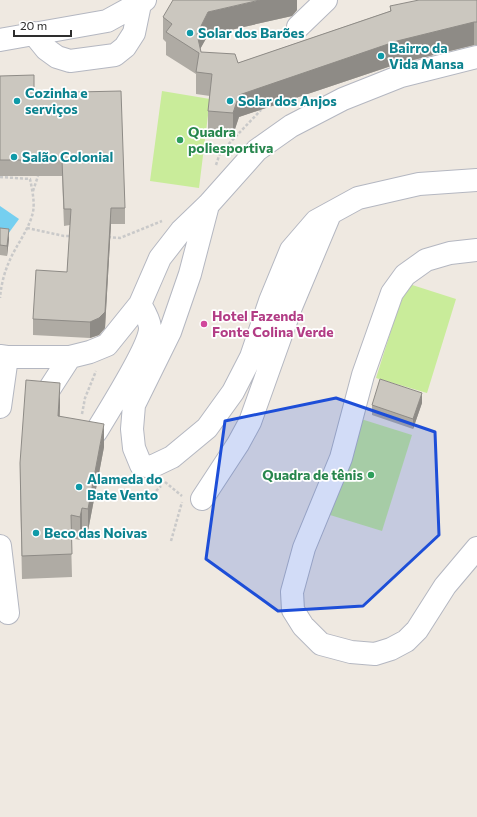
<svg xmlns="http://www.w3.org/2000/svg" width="477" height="817" font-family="Commissioner,sans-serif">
<rect width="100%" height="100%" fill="#efe9e1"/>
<!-- pitch -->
<path fill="#c9ec9a" d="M162 91 210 99 199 188 150 181Z
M406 283 456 299 427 393 376 378Z
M361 419 412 435 382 531 330 515Z"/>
<!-- water -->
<path fill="#75cff0" d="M0 206 19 219 8 234 0 228Z"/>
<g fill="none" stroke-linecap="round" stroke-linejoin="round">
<!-- minor casing -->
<g stroke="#b4b7c1" stroke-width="24">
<path id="minor" d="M298 27 326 0
M33 33 46 49 57 57 70 61 115 55 125 47 134 33 140 4
M0 40 107 21 145 0
M208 205 190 274 170 332 134 405 132 429 134 448 141 465 151 467 172 457 207 428 233 392 251 357 270 301 291 250 316 221 358 198 419 184 477 180
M477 250 450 253 426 260 405 275 392 293 363 375 341 458 304 548 292 592 293 610 303 626 321 644 351 652 375 654 391 649 406 641 417 630 445 586 477 548
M0 356 7 357H70L90 352 107 345 140 304 160 258 181 231 208 205 257 150 291 126 343 99 401 76 477 57
M50 388 70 357
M0 407 7 357
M96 432C107 414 151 344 150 327 149 319 144 311 140 304
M202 499 238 444 250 422 291 307 330 214
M0 546 8 613"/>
</g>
<!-- path -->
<path stroke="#c9c9c9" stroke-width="2.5" stroke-dasharray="3 2" stroke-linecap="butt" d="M216 165 220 153 261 110
M0 177 30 179C32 189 35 202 33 212 29 230 16 245 9 262 4 273 1 286 0 298
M33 191 38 176
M27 228 64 236H71
M108 237 120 238 162 221
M82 414 85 398 96 371
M165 482 182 496
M149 498 161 486
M171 541 182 502"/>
<!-- minor -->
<use href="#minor" stroke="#fff" stroke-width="22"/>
</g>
<!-- wall -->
<path fill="#afaba4" d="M297 0V10L292 16 208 35 200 49 201 52 238 63 390 11V6L477 0V45H474L397 64 239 117 233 135 208 133V111L210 96 196 94V74L166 55V42L163 39V17Z
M0 76 34 93 125 208V224H111L105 328 99 335 90 338 33 335V319L67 272 70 225 64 226 62 176H0Z
M0 228 9 239 7 256 0 255Z
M422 403 413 429 372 415V405Z
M60 406V416L104 447 88 531 82 530 80 540 71 538 72 577 22 579 20 486V463Z"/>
<!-- shaded-wall -->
<path fill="#8e8b86" d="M260 0H297V10L292 16 208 35 198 53 197 34 208 12Z
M474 22V45L397 64 239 117 233 135V113L239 95 397 41Z
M111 208V224L105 328 99 335 90 338V322Z
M9 229V239L7 256V246Z
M60 383V406L58 439V416Z
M422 393V403L413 429V419Z
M104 424V447L88 531V509Z
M82 508V530L80 540V517Z"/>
<!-- building -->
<path fill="#cbc7bf" stroke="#8e8b86" d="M173 0H260L208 12 197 34 201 52 235 54 238 63 391 11 390 6 419 0H477V22H474L397 41 239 95 233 113 208 111 212 74 196 72 199 53 166 32 172 24 163 17Z
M34 75V93L121 91 125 208H111L105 312 99 318 90 322 33 319 36 270 67 272 71 209H64L62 160H0V76Z
M0 228 9 229 7 246 0 245Z
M380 379 422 393 413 419 372 405Z
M26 380 60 383 58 416 104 424 88 509 82 508 80 517 71 515 72 554 22 556 20 463Z"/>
<!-- marked area -->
<path fill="#1d4ed8" fill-opacity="0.2" stroke="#1d4ed8" stroke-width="3" stroke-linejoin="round" d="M336 398 435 432 439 535 363 606 278 611 206 559 225 421Z"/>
<!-- markers -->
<g fill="#0f9aa8" stroke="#fff" stroke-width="1.5">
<circle cx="190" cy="33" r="4"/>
<circle cx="381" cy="56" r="4"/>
<circle cx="17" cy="101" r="4"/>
<circle cx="230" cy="101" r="4"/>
<circle cx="14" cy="157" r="4"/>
<circle cx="79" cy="487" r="4"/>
<circle cx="36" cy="533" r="4"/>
</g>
<g fill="#2e9e5b" stroke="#fff" stroke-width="1.5">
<circle cx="180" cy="140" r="4"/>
<circle cx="371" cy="475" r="4"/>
</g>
<circle fill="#d1479c" stroke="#fff" stroke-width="1.5" cx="204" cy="324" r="4"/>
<g text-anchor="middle" stroke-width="3.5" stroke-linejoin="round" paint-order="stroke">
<!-- culture labels -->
<g font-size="14" font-weight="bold" fill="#0d838f" stroke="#fff" text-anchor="start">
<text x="198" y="38">Solar dos Barões</text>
<text x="389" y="53">Bairro da<tspan x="389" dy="16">Vida Mansa</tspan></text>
<text x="25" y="98">Cozinha e<tspan x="25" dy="16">serviços</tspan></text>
<text x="238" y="106">Solar dos Anjos</text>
<text x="22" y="162">Salão Colonial</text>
<text x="87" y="484">Alameda do<tspan x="87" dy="16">Bate Vento</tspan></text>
<text x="44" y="538">Beco das Noivas</text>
</g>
<!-- leisure labels -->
<g font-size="14" font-weight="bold" fill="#27864d" stroke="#fff" text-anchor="start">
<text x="188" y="137">Quadra<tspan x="188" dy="16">poliesportiva</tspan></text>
<text x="363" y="480" text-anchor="end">Quadra de tênis</text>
</g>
<!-- hotel labels -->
<g font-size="14" font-weight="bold" fill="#b23c85" stroke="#fff" text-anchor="start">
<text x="212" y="321">Hotel Fazenda<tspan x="212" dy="16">Fonte Colina Verde</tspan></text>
</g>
</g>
<!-- scale -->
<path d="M14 30v6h57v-6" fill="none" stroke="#2e2e2e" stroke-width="2"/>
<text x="20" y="30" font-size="12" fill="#2e2e2e" stroke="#ffffff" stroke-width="3" paint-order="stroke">20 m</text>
</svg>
